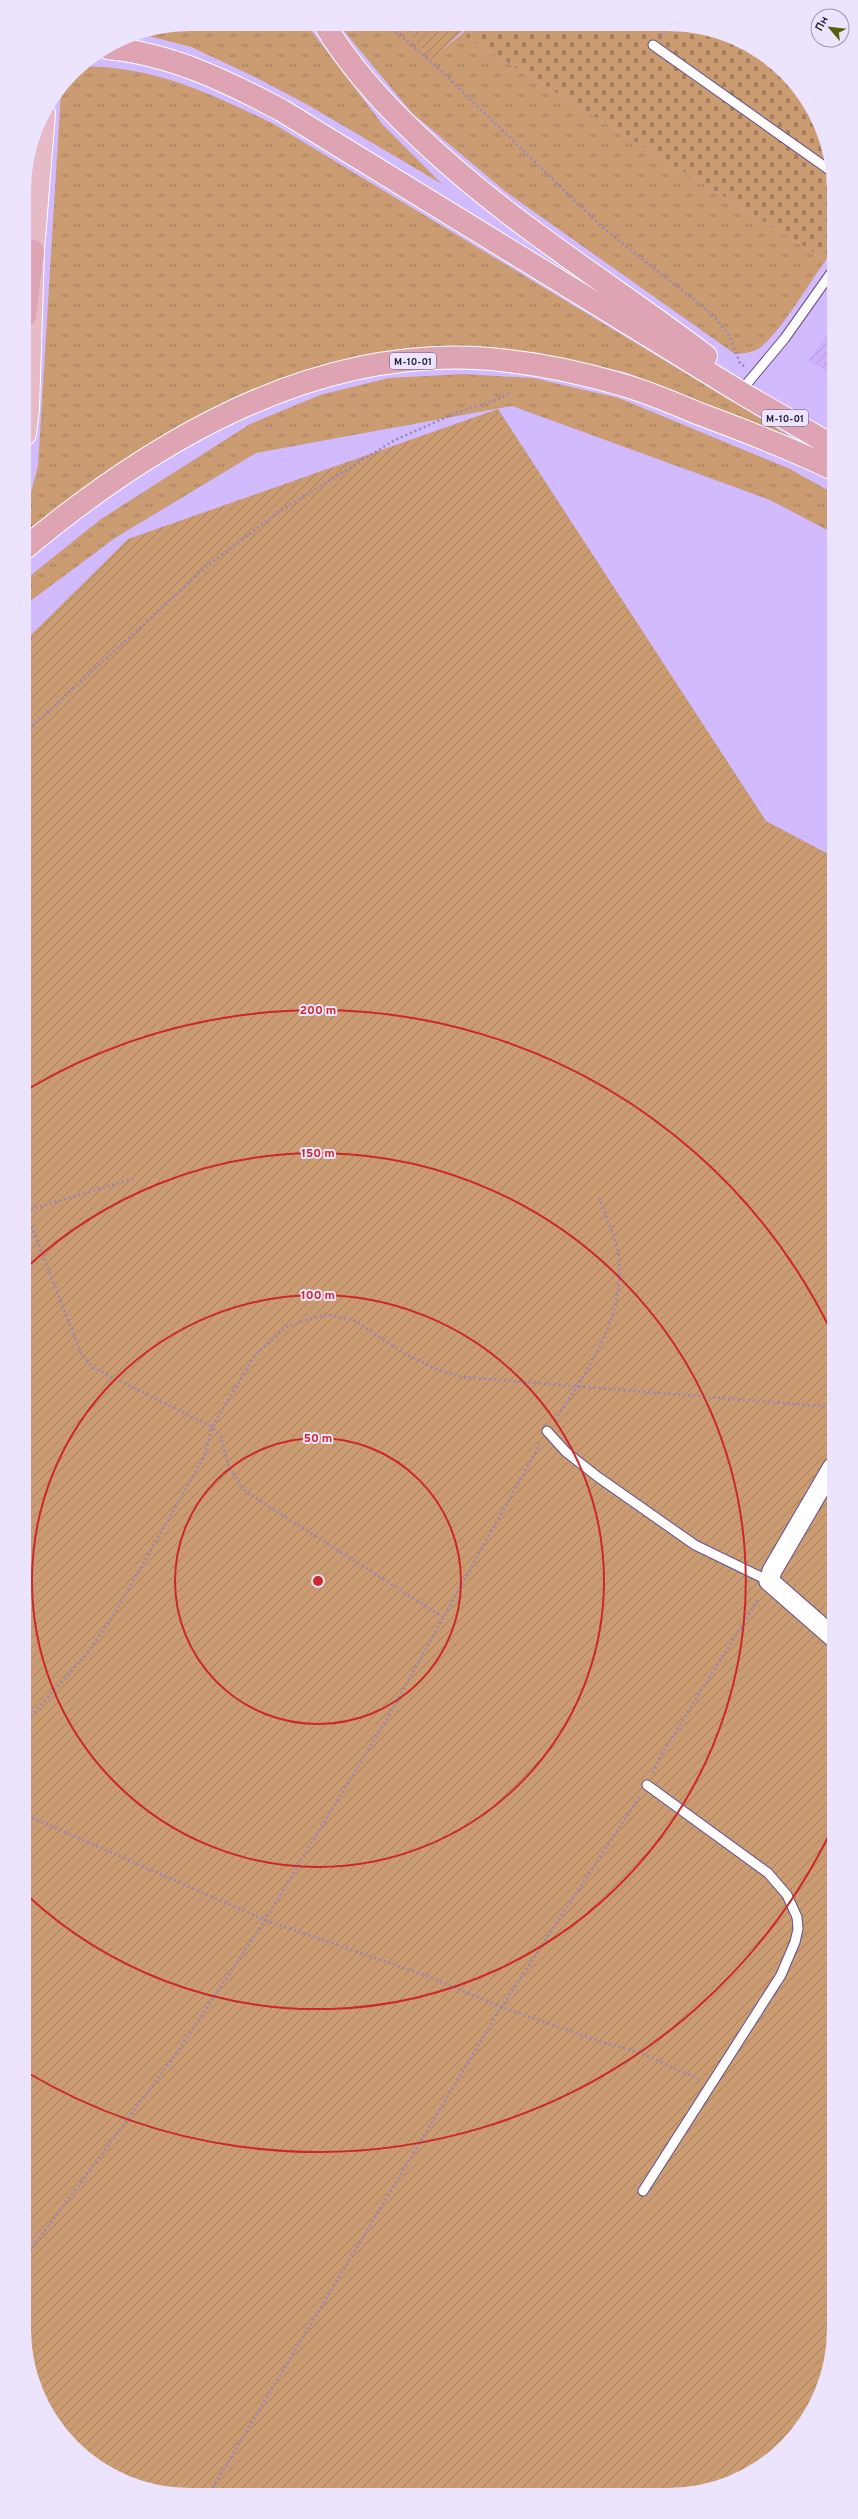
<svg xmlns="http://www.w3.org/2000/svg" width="858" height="2519" font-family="Overpass,sans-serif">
<defs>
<pattern id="industrial-furrows" width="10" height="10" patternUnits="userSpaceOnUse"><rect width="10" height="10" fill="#ccb0fb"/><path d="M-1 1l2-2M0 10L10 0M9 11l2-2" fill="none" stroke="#af97d8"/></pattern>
<pattern id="grass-tufts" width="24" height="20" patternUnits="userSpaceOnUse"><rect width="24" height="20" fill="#cb9b72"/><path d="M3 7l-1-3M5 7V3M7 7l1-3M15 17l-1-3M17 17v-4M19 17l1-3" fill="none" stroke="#a57e5f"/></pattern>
<pattern id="cemetery-stones" width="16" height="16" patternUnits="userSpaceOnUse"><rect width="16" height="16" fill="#cb9b72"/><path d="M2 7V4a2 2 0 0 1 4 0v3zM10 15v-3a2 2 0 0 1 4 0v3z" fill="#a57e5f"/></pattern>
<pattern id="garden-furrows" width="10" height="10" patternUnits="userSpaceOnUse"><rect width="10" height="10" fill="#cb9b72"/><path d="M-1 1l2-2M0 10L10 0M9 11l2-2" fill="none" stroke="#a57e5f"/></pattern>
</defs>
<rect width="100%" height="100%" fill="#d2bafe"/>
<!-- industrial -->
<path fill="url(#industrial-furrows)" d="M831 329V374L808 360Z"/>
<!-- grass -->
<path fill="url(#grass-tufts)" d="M190 24 307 25 383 125 442 184 308 105 255 77 191 47 141 34Z
M339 25H401L432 58 462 34 826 260C809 283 782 330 761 347 753 353 744 353 735 354L506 192 412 113Z
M80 66C157 67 204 91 272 123L804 445 625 372 533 352 466 348 386 353 316 368 236 401 25 535V504L30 496 38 466 61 91Z
M463 374 533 378 619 398 790 469 831 492V532L770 500 512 406 256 453 115 538 25 605V580L101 519 250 424 320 395 389 378Z"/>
<!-- cemetery -->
<path fill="url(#cemetery-stones)" d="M468 26 700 27 751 46 785 73 817 116 831 158V252L826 260 462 34Z"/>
<!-- garden -->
<path fill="url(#garden-furrows)" d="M401 25 468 26 432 59Z
M498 409 766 821 832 856 834 2339 821 2392 793 2438 751 2473 700 2492H158L116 2478 73 2446 46 2412 27 2361 25 641 128 539Z"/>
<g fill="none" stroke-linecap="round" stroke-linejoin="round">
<!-- service casing -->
<g stroke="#644c88" stroke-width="11">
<path id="service" d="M653 45 831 171
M740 392 785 338 831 273
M547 1431 566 1452 598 1477 695 1545 769 1581
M643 2191 781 1975 795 1942 798 1929 797 1917 787 1895 768 1873 647 1785"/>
</g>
<!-- minor casing -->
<g stroke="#644c88" stroke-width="21">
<path id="minor" d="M832 1468 772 1571 769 1581 833 1637"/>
</g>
<!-- primary casing -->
<g stroke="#fff" stroke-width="24">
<path id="primary" d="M25 434 28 409 33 251 44 113"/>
</g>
<!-- trunk casing -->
<g stroke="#fff" stroke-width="24">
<path id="trunk" d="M325 25C349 66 381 101 416 134 505 220 608 282 706 356
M108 48C171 54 226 81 281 110L740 392 831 445
M25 316 33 251
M25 548C151 443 306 350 476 358 525 361 576 371 623 385 648 392 673 403 697 413 743 430 787 447 831 468"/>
</g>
<!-- path -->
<path stroke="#9985bb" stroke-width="2.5" stroke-dasharray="2 3" stroke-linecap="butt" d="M388 25 437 67 603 228 711 313 729 335 740 363 745 367
M661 35 666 27
M25 733 207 566 277 513 393 441 458 412 501 398 510 393
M26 1211 135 1178
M26 1212 81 1353 92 1367 212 1427 221 1437 229 1468 246 1492 443 1617
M555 1420C587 1372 628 1313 618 1252 615 1234 605 1215 599 1198
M26 1725 31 1716 85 1656 112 1618 204 1457 212 1427 255 1355 288 1326 326 1314 355 1321 404 1353 436 1369 462 1377 832 1407
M653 1773 660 1757 759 1598
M27 1817 35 1819 265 1920 427 1976 501 2007 602 2042 641 2053 698 2079
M27 2255 176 2054 265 1920 388 1717 540 1444
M210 2492 497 2014 640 1796"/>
<!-- service -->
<use href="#service" stroke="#fff" stroke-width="9"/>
<!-- minor -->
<use href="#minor" stroke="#fff" stroke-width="19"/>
<!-- primary -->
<use href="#primary" stroke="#e6bbc7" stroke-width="22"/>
<!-- trunk -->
<use href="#trunk" stroke="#dea4b4" stroke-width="22"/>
</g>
<!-- distance rings -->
<g fill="none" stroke="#cd2829" stroke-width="2">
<circle cx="318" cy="1581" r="143"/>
<circle cx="318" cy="1581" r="286"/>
<path d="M26 1268A428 428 0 1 1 29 1897"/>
<path d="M831 1831A571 571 0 0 1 28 2073M28 1089A571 571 0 0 1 831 1331"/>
</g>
<g text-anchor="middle" stroke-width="4" stroke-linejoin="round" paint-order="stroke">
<!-- shield labels -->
<g fill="#ece3ff" stroke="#645a74" stroke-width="1">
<rect x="390" y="353" width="46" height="16" rx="3"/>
<rect x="762" y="410" width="46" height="16" rx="3"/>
</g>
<g font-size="10" font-weight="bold" fill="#291f39">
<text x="413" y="365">М-10-01</text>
<text x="785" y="422">М-10-01</text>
</g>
</g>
<!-- crop -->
<path d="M0 0H858V2519H0ZM190 31H668A159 159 0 0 1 827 190V2329A159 159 0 0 1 668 2488H190A159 159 0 0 1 31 2329V190A159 159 0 0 1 190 31Z" fill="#ece3ff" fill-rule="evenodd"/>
<circle cx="318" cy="1581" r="6" fill="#cd2829" stroke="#ece3ff" stroke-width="2"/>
<g font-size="12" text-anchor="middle" font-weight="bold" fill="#cd2829" stroke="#ece3ff" stroke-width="4" stroke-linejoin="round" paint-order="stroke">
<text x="318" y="1014">200 m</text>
<text x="318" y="1157">150 m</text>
<text x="318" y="1299">100 m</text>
<text x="318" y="1442">50 m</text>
</g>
<!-- north arrow -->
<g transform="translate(830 28) rotate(298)"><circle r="19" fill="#ece3ff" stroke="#9e95b0"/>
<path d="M0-3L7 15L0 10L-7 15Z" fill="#506107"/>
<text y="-6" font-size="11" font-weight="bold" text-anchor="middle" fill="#291f39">Пн</text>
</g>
</svg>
